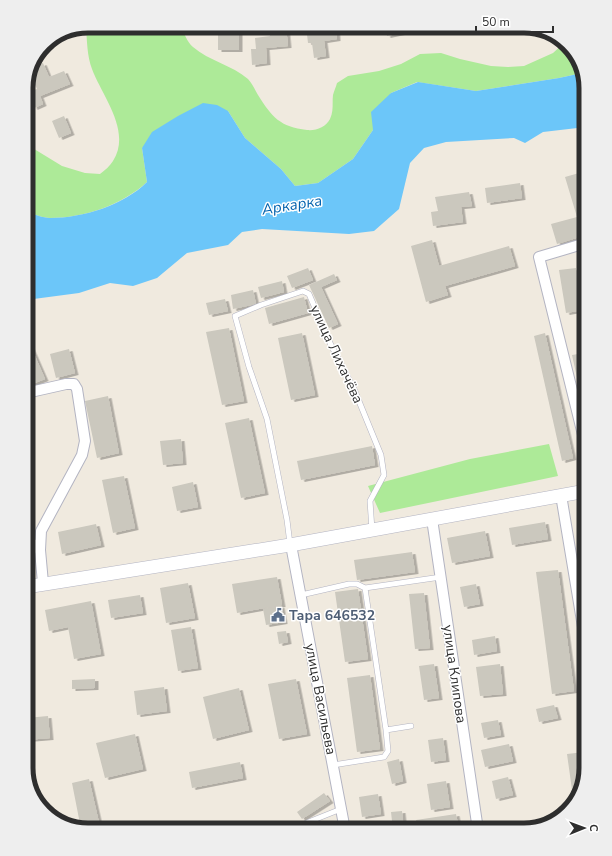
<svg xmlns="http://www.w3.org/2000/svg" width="612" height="856" font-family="'Nunito Sans',sans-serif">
<defs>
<filter id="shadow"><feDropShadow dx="3.5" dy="2" stdDeviation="0" flood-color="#0004"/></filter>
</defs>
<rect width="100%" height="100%" fill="#f0eadf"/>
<!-- green -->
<path fill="#adea98" d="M88 26H181C184 33 187 42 193 47 209 61 232 65 248 79 252 83 255 90 258 95 272 117 280 127 307 130 316 131 326 127 330 119 334 111 332 102 333 95 334 91 336 87 337 83L348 76 379 71 401 64 420 54 441 53 460 59 491 66 508 67 524 66 553 53 564 43 578 57 582 73 559 78 476 91 417 82 391 93 373 130 353 159 318 183 295 186 281 169 245 138 228 111 142 148 147 182C122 205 84 218 50 218 43 218 34 214 26 212V144L62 166 85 173 100 174C105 170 110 166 113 161 132 131 102 96 92 69 87 56 87 40 86 27Z
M549 444 558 476 380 513 368 486 470 459Z"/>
<!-- water -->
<path fill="#6cc6f9" d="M582 73 586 88V127L543 132 525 143 514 138 446 142 424 148 410 163 399 209 374 231 349 234 262 229 242 232 228 245 187 253 157 278 133 286 110 283 79 293 26 300V212C34 214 43 218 50 218 83 218 124 205 147 182L142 148 152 132 178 116 203 103 217 105 228 111 245 138 281 169 295 186 318 183 353 159 373 130 371 112 391 93 418 82 476 91 559 78Z"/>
<!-- building -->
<path fill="#cbc8be" filter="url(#shadow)" d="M218 26H239V50H218Z
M306 26H336L337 39 324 41 326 56 314 58 312 43H308Z
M385 26H410L411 31 387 36Z
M429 26H447V27L430 31Z
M286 27 288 46 266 48 267 63 252 65 251 49H256L255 38 270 36 269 29Z
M43 63 49 77 64 71 70 84 40 96 43 104 34 108 28 92 37 89 31 74 35 66Z
M64 116 71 133 59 138 52 121Z
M586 171V235L557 244 551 224 577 217 565 177Z
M520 183 522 198 487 203 485 188Z
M469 192 472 206 461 207 463 222 433 226 431 212 438 211 435 197Z
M432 240 439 266 509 246 515 266 445 286 448 295 426 302 411 246Z
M308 268 313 280 292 288 287 276Z
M576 268 583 310 566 313 559 270Z
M334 274 337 280 321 287 338 324 329 328 309 285Z
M282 281 284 292 261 298 258 287Z
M253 290 256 304 233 309 231 295Z
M304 297 308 313 269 324 265 308Z
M225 299 228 311 209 315 206 303Z
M229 328 244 401 222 405 206 332Z
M302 333 315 395 291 400 278 338Z
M545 333 573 458 562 461 534 336Z
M31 347 45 379 27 386 26 349Z
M69 349 75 373 56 378 50 354Z
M584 353 586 361 585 414 572 355Z
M108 396 119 453 97 458 85 401Z
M249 418 265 493 241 498 225 423Z
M181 439 183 463 163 465 160 441Z
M372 446 375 465 301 480 297 461Z
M124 476 135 528 113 533 102 480Z
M193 482 198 507 177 511 172 487Z
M545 522 548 539 512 545 509 528Z
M96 524 101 545 62 554 58 532Z
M485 531 490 556 452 563 447 538Z
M412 552 415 572 357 580 354 560Z
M558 570 574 691 552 694 536 572Z
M277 577 282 605 237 613 232 584Z
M188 583 195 618 166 623 160 588Z
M476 584 480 604 464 607 460 587Z
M358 589 368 659 345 662 335 592Z
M424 593 430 648 415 649 409 594Z
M140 595 143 613 111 618 108 600Z
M91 601 101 654 74 659 68 627 49 631 45 610Z
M281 606 284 622 266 625 263 609Z
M191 627 198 668 178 671 171 630Z
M286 631 288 642 279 644 277 632Z
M495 636 497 651 474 655 472 640Z
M434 664 439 698 424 700 419 666Z
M500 664 503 694 480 696 476 667Z
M370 675 380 749 357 752 347 678Z
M95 679V688L72 689V680Z
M296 679 307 734 279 739 268 684Z
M164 687 167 711 137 715 134 691Z
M239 688 249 730 213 739 203 697Z
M554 705 558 718 539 722 536 709Z
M48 716 50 738 26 740V718Z
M498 720 501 735 484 738 481 723Z
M135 734 143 769 105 778 96 743Z
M443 738 446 760 431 762 428 740Z
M509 744 513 761 485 767 481 750Z
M584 752 586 769 580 789 572 790 567 754Z
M399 759 403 781 392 784 387 762Z
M240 762 243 778 192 788 189 772Z
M508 777 513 795 496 799 492 781Z
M89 779 100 827 84 830 81 829 72 783Z
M446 781 450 807 431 810 427 784Z
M324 793 330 801 302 819 297 812Z
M378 794 381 814 362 817 359 797Z
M402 811 404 830H393L391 812Z
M456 814 459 830H418L416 820Z
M334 821 335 830H310L309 824Z
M521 824V830H501V825Z"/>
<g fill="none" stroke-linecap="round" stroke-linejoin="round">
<!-- service casing -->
<g stroke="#b3b4c2" stroke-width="6">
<path id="service" d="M290 544 287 520 267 419 249 367 235 316 261 305 303 291 309 294 330 343 354 389 381 455 384 475 370 501 372 530
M365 588 441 577
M301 595 349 584H357L365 588 386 730 411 726
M333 765 384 757 388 751 386 730
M291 830 311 821 341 809"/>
</g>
<!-- minor casing -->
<g stroke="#b3b4c2" stroke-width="12">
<path id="minor" d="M26 393 66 384H74L77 389 85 441 82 455 41 531 40 550 43 583
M586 447 539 257 586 243
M561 495 586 645
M432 519 478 830
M26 539 40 550
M291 545 345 830"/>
</g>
<!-- tertiary casing -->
<g stroke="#b3b4c2" stroke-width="14">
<path id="tertiary" d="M26 587 290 545 586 491"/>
</g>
<!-- service -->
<use href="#service" stroke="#fff" stroke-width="5"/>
<!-- minor -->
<use href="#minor" stroke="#fff" stroke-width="10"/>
<!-- tertiary -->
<use href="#tertiary" stroke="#fff" stroke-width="13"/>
</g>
<!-- icons -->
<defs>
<g id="civic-bare" transform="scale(1.08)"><path d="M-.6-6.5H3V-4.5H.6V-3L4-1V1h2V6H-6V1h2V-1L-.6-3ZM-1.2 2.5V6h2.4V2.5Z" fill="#5c6f8a" stroke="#fff" stroke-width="2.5" paint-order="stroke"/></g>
</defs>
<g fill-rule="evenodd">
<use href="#civic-bare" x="278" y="615"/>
</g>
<g text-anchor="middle" stroke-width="3" stroke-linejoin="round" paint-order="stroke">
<!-- street labels -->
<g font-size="14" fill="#2e2e2e" stroke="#fff">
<text transform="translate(337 354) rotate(65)" y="5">улица Лихачёва</text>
<text transform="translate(455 674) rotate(82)" y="5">улица Клипова</text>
<text transform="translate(321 699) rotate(79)" y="5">улица Васильева</text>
</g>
<!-- service labels -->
<g font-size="14" font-weight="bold" fill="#4e5e75" stroke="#fff" text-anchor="start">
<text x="289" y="620">Тара 646532</text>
</g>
<!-- water labels -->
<g font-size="15" font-style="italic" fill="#0362ad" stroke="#fff">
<text transform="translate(292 205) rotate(-9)" y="5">Аркарка</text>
</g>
</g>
<!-- crop -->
<path d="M0 0H612V856H0ZM88 33H524A55 55 0 0 1 579 88V768A55 55 0 0 1 524 823H88A55 55 0 0 1 33 768V88A55 55 0 0 1 88 33Z" fill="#eee" fill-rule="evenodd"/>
<path fill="none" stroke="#2e2e2e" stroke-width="5" d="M88 33H524A55 55 0 0 1 579 88V768A55 55 0 0 1 524 823H88A55 55 0 0 1 33 768V88A55 55 0 0 1 88 33Z"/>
<!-- north arrow -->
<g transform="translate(584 828) rotate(89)" stroke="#ffffff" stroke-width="3" paint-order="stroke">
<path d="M0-3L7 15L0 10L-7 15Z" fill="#2e2e2e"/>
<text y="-6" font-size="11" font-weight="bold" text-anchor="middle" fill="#2e2e2e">С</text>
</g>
<!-- scale -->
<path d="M476 26v6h77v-6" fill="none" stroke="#2e2e2e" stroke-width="2"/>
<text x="482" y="26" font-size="12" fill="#2e2e2e" stroke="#ffffff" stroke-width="3" paint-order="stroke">50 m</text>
</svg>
